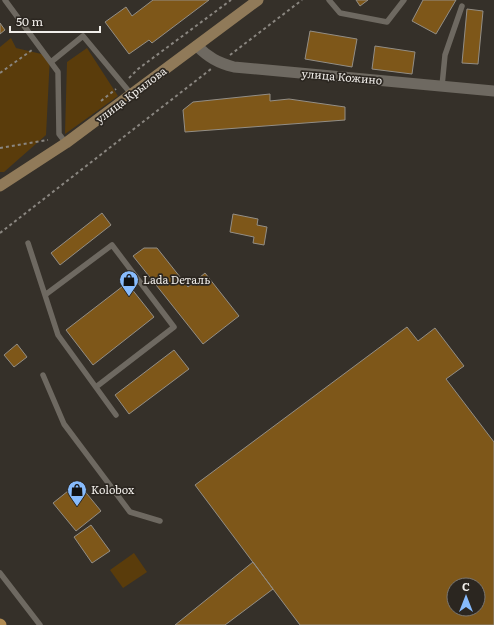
<svg xmlns="http://www.w3.org/2000/svg" width="494" height="625" font-family="Literata,serif">
<rect width="100%" height="100%" fill="#353029"/>
<!-- green -->
<path fill="#5a3c0b" d="M11 38 16 48 50 56 46 135 4 172H0V47Z
M87 48 118 96 65 134 67 62Z
M134 553 147 572 123 588 110 570Z"/>
<!-- building -->
<path fill="#7e5719" stroke="#938e86" fill-rule="evenodd" d="M153 0H209L152 43 149 40 129 54 105 22 126 7 132 16Z
M356 0H368L360 6Z
M423 0H456L436 34 412 21Z
M467 9 483 11 478 64 462 63Z
M0 23 5 30 0 34Z
M310 31 357 39 352 67 305 59Z
M375 46 415 52 412 74 372 69Z
M270 94V101L289 99 345 107V120L185 132 183 110 193 102Z
M102 213 111 225 60 265 51 253Z
M233 214 258 219 257 225 267 227 264 245 253 243 254 237 230 232Z
M144 248H157L188 287 205 273 239 316 203 344 133 256Z
M127 283 154 317 93 365 66 330Z
M407 327 418 341 435 328 464 366 446 379 494 442V625H300L195 485ZM454 585H478V609H454Z
M17 344 27 357 14 367 4 355Z
M174 350 189 369 129 414 115 395Z
M78 483 101 511 76 531 53 503Z
M91 525 110 551 92 563 74 537Z
M253 562 273 589 225 625H175Z"/>
<g fill="none" stroke-linecap="round" stroke-linejoin="round">
<!-- path -->
<path stroke="#8a8680" stroke-width="2" stroke-dasharray="3 3" stroke-linecap="butt" d="M230 55 302 0
M0 73 32 50
M129 78 138 69 231 0
M101 101 116 89
M0 148 48 140
M0 233 211 69"/>
<!-- service -->
<path stroke="#6e6961" stroke-width="5.5" d="M5 0 58 72 59 134 66 143
M329 0 340 13 387 22 404 0
M51 62 83 36 132 95
M442 86 445 55 462 6
M28 243 58 335 116 415
M45 295 112 245 174 327 96 387
M43 375 64 424 130 512 160 521
M0 573 40 625"/>
<!-- minor -->
<path stroke="#6e6961" stroke-width="11" d="M197 46C208 57 218 63 234 67L494 91"/>
<!-- secondary -->
<path stroke="#907a59" stroke-width="11" d="M0 186 66 143 258 0"/>
<!-- primary -->
<path stroke="#b18b51" stroke-width="11" d="M0 624 1 625"/>
</g>
<!-- icons -->
<defs>
<g id="shop-pin" transform="scale(1)"><path d="M0 17L-7.5 6A9.5 9.5 0 1 1 7.5 6Z" fill="#87bbfc" stroke="#2b2620"/><path d="M-5-2.5h2.3a2.7 3.5 0 0 1 5.4 0H5L5.5 6h-11ZM-1.5-2.5h3a1.5 2.3 0 0 0-3 0Z" fill="#111"/></g>
</defs>
<g fill-rule="evenodd">
<use href="#shop-pin" x="129" y="280"/>
<use href="#shop-pin" x="77" y="490"/>
</g>
<g text-anchor="middle" stroke-width="3.5" stroke-linejoin="round" paint-order="stroke">
<!-- street labels -->
<g font-size="11" fill="#f1eeea" stroke="#2b2620">
<text transform="translate(342 77) rotate(5)" y="4">улица Кожино</text>
<text transform="translate(131 95) rotate(-37)" y="4">улица Крылова</text>
</g>
<!-- poi labels -->
<g font-size="11" fill="#f1eeea" stroke="#2b2620" text-anchor="start">
<text x="143" y="284">Lada Dеталь</text>
<text x="91" y="494">Kolobox</text>
</g>
</g>
<!-- north arrow -->
<g transform="translate(466 597)"><circle r="19" fill="#2b2620" stroke="#7a7671"/>
<path d="M0-3L7 15L0 10L-7 15Z" fill="#87bbfc"/>
<text y="-6" font-size="11" font-weight="bold" text-anchor="middle" fill="#f1eeea">С</text>
</g>
<!-- scale -->
<path d="M10 26v6h90v-6" fill="none" stroke="#f1eeea" stroke-width="2"/>
<text x="16" y="26" font-size="12" fill="#f1eeea" stroke="#2b2620" stroke-width="3" paint-order="stroke">50 m</text>
</svg>
